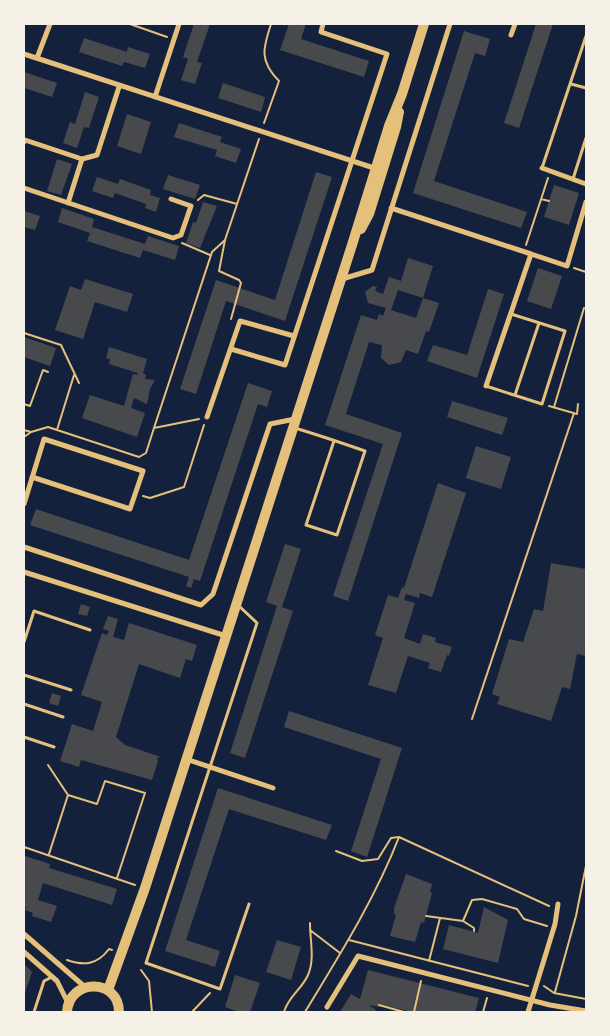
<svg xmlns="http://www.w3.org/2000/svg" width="610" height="1036" font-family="Cabin,sans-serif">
<rect width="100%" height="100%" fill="#14213d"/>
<!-- building -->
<path fill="#48494c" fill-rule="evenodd" d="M194 24H210L197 62 202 63 195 84 181 80 188 59 183 57Z
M289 24H306L301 39 369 61 364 77 280 50Z
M536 24H553L519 128 504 123Z
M464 31 490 39 485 56 475 53 434 181 527 212 521 228 413 193Z
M84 38 127 52 128 47 150 54 145 68 124 62 122 66 79 52Z
M24 72 57 83 52 97 24 88Z
M223 83 265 97 261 112 218 98Z
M85 92 99 97 89 128 84 127 77 148 63 143 70 122 75 124Z
M127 114 151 122 141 154 117 146Z
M179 123 222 137 220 142 241 149 236 163 215 156 217 150 174 137Z
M57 159 72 164 61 195 47 191Z
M316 172 332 177 285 321 226 301 196 394 180 389 216 280 275 300Z
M168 175 200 185 195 199 163 189Z
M97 177 118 184 120 179 151 190 150 195 160 198 156 212 145 208 146 204 115 193 113 198 92 191Z
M554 185 579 193 569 225 544 217Z
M203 202 217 206 200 248 186 243 193 222 196 223Z
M62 208 94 219 92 227 145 244 148 236 179 246 175 260 143 250 140 258 87 241 90 233 58 222Z
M24 211 40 216 35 230 24 227Z
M408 258 433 266 423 298 439 303 429 332 426 331 418 354 406 350 401 362 389 365 381 358 382 345 369 342 346 414 402 433 348 601 333 596 383 444 325 425 361 315 377 320 379 314 383 316 386 308 368 303 365 292 373 286 377 287 375 291 383 294 389 277 401 281ZM398 290 423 298 416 318 391 310Z
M538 268 562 276 551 309 527 301Z
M85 279 133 294 127 312 95 302 83 339 55 330 70 286 81 290Z
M488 289 504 294 477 378 427 361 433 345 467 355Z
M24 337 56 348 50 366 24 357Z
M109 347 147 359 143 373 146 375 145 379 155 380 150 389 147 404 134 398 131 408 145 413 137 437 82 418 90 395 124 406 133 374 137 375 138 373 109 364 110 359 106 358Z
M248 383 272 391 267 407 258 404 200 581 194 579 191 588 186 586 189 577 30 525 36 509 189 560Z
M452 401 508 418 502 435 447 417Z
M476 446 511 457 501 489 466 478Z
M438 483 466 493 432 597 420 593 419 598 406 594 404 600 415 603 404 638 420 644 423 634 436 638 435 642 452 647 449 656 447 655 441 672 428 668 430 663 408 656 396 693 368 685 383 638 375 635 388 595 398 598 402 587 404 588Z
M285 544 301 549 282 607 293 611 245 758 230 753 277 606 266 602Z
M551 563 586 569V656L577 654 570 689 562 687 551 721 497 704 500 697 492 694 509 639 523 642 534 609 543 611Z
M81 604 90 607 87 616 78 614Z
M108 616 118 619 113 637 124 640 129 623 197 645 192 661 186 659 180 678 139 664 116 737 125 745 161 757 157 758 158 761 152 780 81 760 79 767 60 761 72 724 93 731 102 702 81 695 102 633 107 635 109 631 103 629Z
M52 693 61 696 58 706 49 703Z
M289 711 402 748 367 857 351 851 381 759 284 727Z
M218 788 332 825 326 840 229 809 186 940 220 951 215 967 165 951Z
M25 856 50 864 49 868 117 889 112 905 43 883 38 900 57 906 51 922 32 916 33 913 25 910 26 907 24 906Z
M406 874 432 884 430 892 432 893 424 923 421 922 415 942 390 936 396 915 394 914V908Z
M484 907 508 920 498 963 443 949 449 925 478 933Z
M277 940 301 947 291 980 266 972Z
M24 964 32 972 24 996Z
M368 970 479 998 475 1012H412L380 1004 379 1007 369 1005 376 1010 375 1012H340L351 994 360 999Z
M235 975 260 983 250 1012H239L225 1007Z"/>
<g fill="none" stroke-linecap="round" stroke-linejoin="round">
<!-- path -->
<path stroke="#e5c07b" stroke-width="2" d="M130 24 167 37
M264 123 279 81C259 61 263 48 271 24
M541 199 549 201
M198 200 204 195 237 204
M225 240 219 271 239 280 241 283 231 319
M182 243 210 255
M526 245 548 178
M574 268 586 272
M24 333 61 345 79 383
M24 404 30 406 43 370 48 372
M549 406 577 414 578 404
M554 407 584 308
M154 428 212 252 225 240 259 139
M24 430 31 432
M57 430 74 375
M24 437 31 432 48 427 139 457 146 453 154 428 199 419
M143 496 150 498 184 487 204 425
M472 719 574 413
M48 765 68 795 97 804 105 781 145 793 117 878
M24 847 135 885
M336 851 362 861 378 859 391 838 399 837 549 906
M49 854 68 795
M426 916 463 921 474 928V931
M463 921 472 900 482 899 517 909 524 919 547 926
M310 930 340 953
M349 940 528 986
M67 960C84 966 97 965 109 949L112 950
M429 961 440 918
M141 970 149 981 152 1012
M544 986 554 993 586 999
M555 992 576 916 586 866
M379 1005 404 1012
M192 1012 210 993
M284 1012C288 997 302 989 308 975 315 959 310 941 310 923
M305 1012C339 956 375 899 399 837
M414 1012 421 981
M483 1012 487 998"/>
<!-- service -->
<path stroke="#e5c07b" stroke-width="3" d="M571 84 586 88
M542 168 586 36
M573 179 586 138
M486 386 542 404 565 331 511 314
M515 395 539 323
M295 428C318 435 342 443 365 451L337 535 306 525 334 441
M239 606 257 623 146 963 220 989 249 904
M24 642 34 611 90 630
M24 675 71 690
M24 704 63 717
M24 737 54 747
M34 1012 44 981 52 977"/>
<!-- minor -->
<path stroke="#e5c07b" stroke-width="5" d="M511 35 515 24
M24 54 377 169
M37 58 50 24
M155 97 179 24
M24 142 25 140 82 159
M542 168 586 184
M24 188 173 238 181 235 191 206 171 199
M68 203 82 159 97 155 119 87
M391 208 531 254 486 386
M531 254 567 266 586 202
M342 279 372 270 450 24
M231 349 285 365 387 54 321 32 323 24
M207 417 240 321 294 336
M24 504 44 439 143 471 130 509 32 477
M24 547 201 605 213 594 270 424 295 419
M24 572 226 636
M186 759 273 788
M24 934 85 987
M24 952 57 981 68 1003
M327 1007 358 956 550 1005 586 1011
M528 1012 555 924 558 904"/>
<!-- secondary -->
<path stroke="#e5c07b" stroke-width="10" d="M361 229 369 214 396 127 399 112
M108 990 145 888 352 245 389 126 402 94 424 24
M67 1012C69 978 119 978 119 1012"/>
</g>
<!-- border -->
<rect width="610" height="1036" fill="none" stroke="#f6f1e7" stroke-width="50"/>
</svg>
